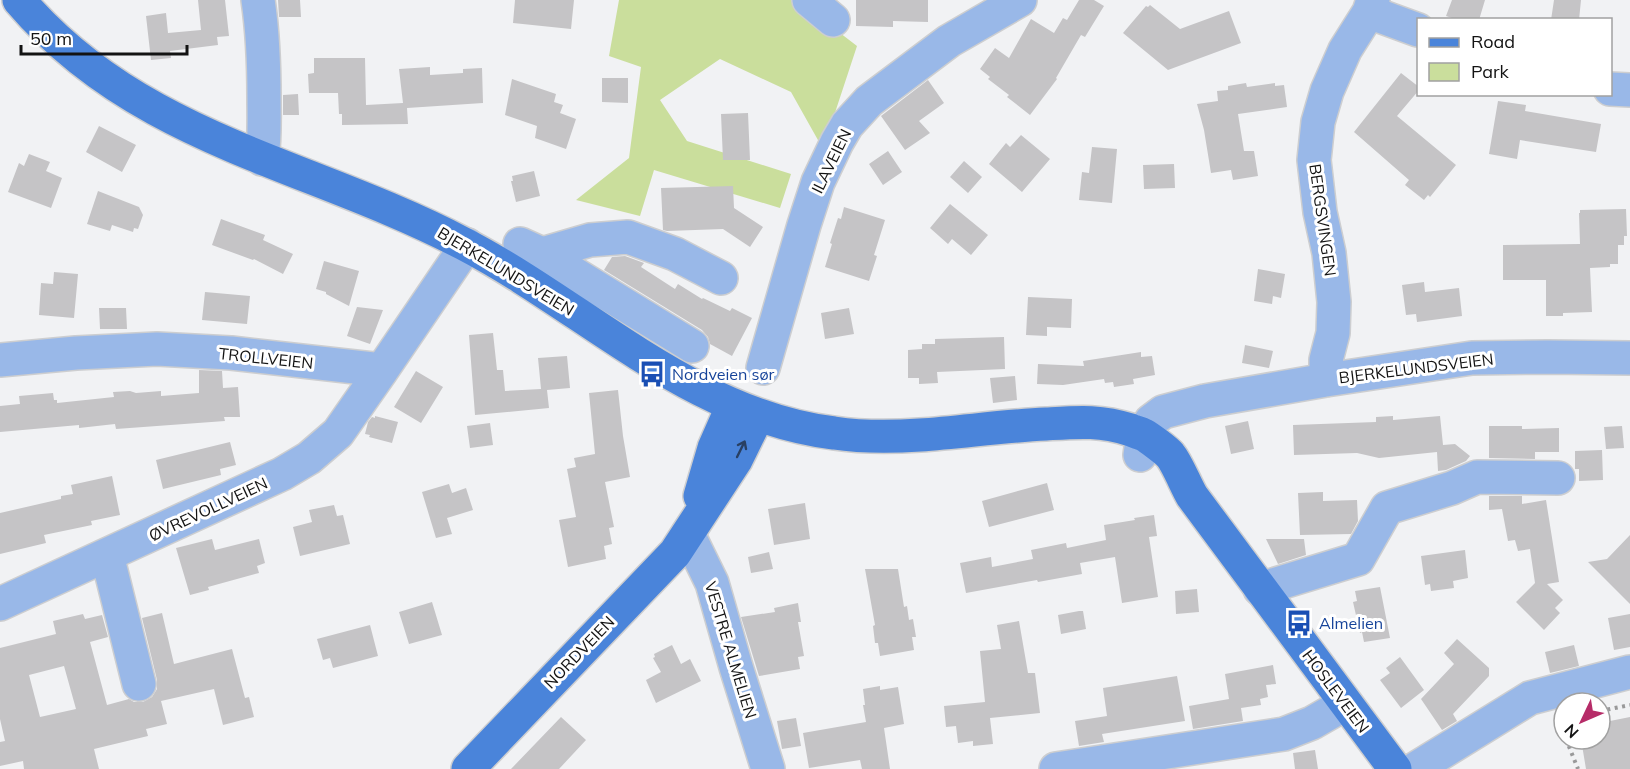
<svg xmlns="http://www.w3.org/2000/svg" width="1630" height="769" font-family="Mulish,sans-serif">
<rect width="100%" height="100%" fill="#f1f2f4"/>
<!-- green -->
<path fill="#cade9c" d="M619 0H797L857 46 823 149 791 92 720 59 660 100 687 141 791 174 780 208 654 170 640 216 576 200 629 158 641 67 609 56Z"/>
<!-- building -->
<path fill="#c5c4c6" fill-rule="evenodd" d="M198 0H225L229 36 217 37 218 45 170 51 171 58 151 60 146 16 166 13 168 33 201 30Z
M278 0H300L301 17H279Z
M515 0H574L571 29 513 23Z
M856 0H928V22L893 21V27L856 26Z
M1079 0H1094L1104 6 1085 37 1081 35 1056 78 1057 79 1030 115 1007 97 1009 95 988 79 990 77 980 69 995 48 1009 58 1031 19 1054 33 1063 18 1067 20Z
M1452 0H1485L1479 20H1458L1446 16Z
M1554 0H1581L1579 20H1551Z
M1150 5 1180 29 1229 11 1241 43 1168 70 1123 33 1146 6 1148 7Z
M314 58H365L366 105 403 103 399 69 430 67V75L463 73V69L482 68 483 103 407 108 408 124 342 125V114H339L338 93H309L308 74 314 73Z
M1401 73 1419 87V90L1397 116 1456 165 1430 197 1428 195 1424 200 1405 185 1409 180 1354 132Z
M602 78H628V103L602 102Z
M512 79 556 94 554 102 563 105 560 113 576 119 566 149 535 138 537 126 505 115Z
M928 80 944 103 919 121 930 133 905 150 881 116Z
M1246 83 1247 87 1275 83V86L1284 85 1287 107 1238 114 1244 151H1254L1258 176 1233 180 1231 170 1211 173 1204 130 1197 104 1218 101 1217 91 1228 90V86Z
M298 94 299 115H283V95Z
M1498 101 1526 105 1525 111 1601 124 1596 152 1520 140 1517 159 1489 154Z
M748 113 750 160H723L721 114Z
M99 126 136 145 122 172 86 152Z
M1021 135 1050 159 1022 192 989 164 1006 143 1010 147Z
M1092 147 1117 149 1112 203 1079 200 1082 172 1089 173Z
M888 151 902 172 883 185 869 164Z
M29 154 50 162 46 171 62 178 51 208 8 192 19 163 24 166Z
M964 161 982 177 968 193 950 177Z
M1174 164 1175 188 1144 189 1143 165Z
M534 171 540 196 516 202 511 181H513L512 176Z
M733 186 734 208 763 227 750 247 723 229 667 231 663 230 661 188Z
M98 191 139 207 143 215 138 229 134 228 133 232 112 225 110 231 87 224Z
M950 204 988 235 971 255 952 239 948 244 930 228Z
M844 207 885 220 874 255 877 256 869 281 825 267 832 244 830 243 838 218 841 219Z
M1626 209 1627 236H1624V245H1618V264H1610V267L1590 268 1592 312 1563 313V316H1546V280H1503V245L1580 244 1579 213H1580V210Z
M221 219 265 235 263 240 293 254 283 274 254 259 253 260 212 245Z
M625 256 644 263 641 267 675 289 678 284 702 299 703 298 730 311 732 308 752 318 732 356 710 344 708 337 702 330 604 270 612 257Z
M324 261 359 271 349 306 326 294V292L316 289Z
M1258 269 1285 274 1281 298 1273 296 1272 304 1254 301Z
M54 272 78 274 74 318 39 315 41 283 53 284Z
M1424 282 1425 292 1459 288 1462 316 1417 322 1416 314 1406 315 1402 285Z
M205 292 250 296 247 324 202 320Z
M1028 297 1072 299 1071 328 1047 327V336L1026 335Z
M357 307 383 310 370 344 347 336Z
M99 308H126L127 329H100Z
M849 308 854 334 825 339 821 313Z
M493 333 497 370H503L505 391 541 389 538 358 567 356 570 388 547 390 549 408 475 415 469 335Z
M1004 337 1005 369 937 372 938 383 919 384V378H908V350L922 349V344H935V339Z
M1245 345 1273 351 1269 368 1242 363Z
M1141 352V357L1152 356 1155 375 1133 379 1134 384 1114 387 1113 382 1105 383 1104 379 1063 385 1037 384 1038 364 1084 366 1083 361Z
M199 370 222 371 223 388 238 387 240 417H224L225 421 116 429 115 424 79 428V425L0 432V406L20 404 19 396 53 393 54 400H57V403L114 397 113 392 130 391 136 393 161 391V396L199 393Z
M416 371 443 387 421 423 394 407Z
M1015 376 1017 400 993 403 990 378Z
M618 390 623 436 630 477 605 482 614 527 609 528 612 544 604 546 606 559 568 567 559 520 576 517 567 469 576 467 574 458 595 454 589 393Z
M375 416 398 422 392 443 369 437 370 435 365 434 368 422 372 417 375 418Z
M1393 416V420L1440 416 1443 445 1455 444 1470 456 1466 461 1446 470 1438 471 1437 452 1379 458 1357 453 1294 455 1293 425 1376 422V417Z
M1248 421 1254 449 1231 454 1225 426Z
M490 423 493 445 470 448 467 426Z
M1489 426H1522V429L1559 428V452H1535V459L1489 458Z
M1622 426 1624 448 1606 449 1604 427Z
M230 442 236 465 220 469 221 475 163 489 156 460Z
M1602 450 1603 480 1579 481V469H1575V451Z
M112 476 120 515 91 521 92 525 44 535 46 543 0 554V513L61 499V496L73 494 71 485Z
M1047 483 1054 510 989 527 982 501Z
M449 484 452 493 466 488 473 510 447 518 452 534 436 538 422 492Z
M1323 492V501L1357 500 1358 521 1351 534 1300 535 1298 493Z
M1489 496H1522V504L1546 500 1559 582 1547 584 1563 600 1555 608 1560 613 1544 630 1516 602 1535 583 1530 549 1518 551 1515 540 1508 541 1502 509 1489 510Z
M805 503 810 539 774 545 768 509Z
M334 505 337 516 343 515 350 544 300 556 293 527 312 522 309 510Z
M1154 515 1157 536 1149 537 1158 597 1122 603 1115 557 1080 563 1082 574 1038 582 1037 580 966 593 960 563 991 557 992 567 1033 559 1031 550 1066 543 1067 548 1106 540 1104 525 1135 520 1134 518Z
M1630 535V604L1588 562 1607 559Z
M212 539 215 550 259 539 265 563 257 566 259 573 208 587 209 590 190 595 176 548Z
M1266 539H1304L1306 555 1278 564Z
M1465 550 1468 578 1453 581 1454 588 1431 591 1430 584 1425 585 1421 556Z
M769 552 773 569 751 573 748 557Z
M865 569H898L904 607 907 606 909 620 913 619 916 637H912L914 650 880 656 878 643H875L873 626 875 625Z
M1380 587 1390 638 1364 642 1362 632 1360 633 1353 602 1357 601 1355 591Z
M1197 589 1199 612 1176 614 1175 591Z
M432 602 442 635 409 644 399 612Z
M798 603 801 622H798L804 656 798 657 800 669 759 676 741 617 775 612 774 608Z
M1079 611H1083L1086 629 1061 634 1058 615Z
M162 613 174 664 232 649 245 698 249 697 254 717 223 725 214 689 161 701 167 724 146 729 148 736 94 749 99 769H24L23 761 0 766V742L5 741 0 719V648L56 634 53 621 83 614 85 619 102 615 108 637 90 642 107 705 129 699 134 702H143L152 697 157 689V680L142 618ZM64 666 76 709 40 717 29 675Z
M1630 614V647L1614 650 1608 618Z
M1019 621 1028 673H1035L1040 713 990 718 993 744 973 746V741L958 743 956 726 946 727 944 706 985 702 980 651 1001 649 997 625Z
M370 625 378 656 333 668 330 658 323 660 317 639Z
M1457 639 1489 668V676L1453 714 1457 721 1442 730 1421 699 1454 664 1444 653Z
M672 645 681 664 690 659 701 681 656 703 646 680 661 672 653 658 655 657 654 654Z
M1574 645 1579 666 1550 673 1545 652Z
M1400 657 1424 690 1401 708 1380 680 1390 673 1386 668Z
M1273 665 1276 684 1266 685 1268 697 1260 699 1261 705 1241 708 1243 721 1193 729 1189 706 1229 699 1225 674Z
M1177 676 1185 721 1102 734 1104 742 1079 746 1075 721 1107 716 1103 688Z
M880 686V690L898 687 904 724 884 728 890 769H862L860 760 809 768 803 733 866 722 863 705H865L863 689Z
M561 717 586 740 559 769H511Z
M1630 717V769H1586L1581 739H1600V723Z
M796 718 801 746 782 749 777 721Z
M1315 750 1318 769H1295L1293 753Z"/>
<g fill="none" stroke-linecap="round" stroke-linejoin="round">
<!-- minor casing -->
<g stroke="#cdced0" stroke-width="36">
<path id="minor" d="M258 0C263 33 264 65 264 98 264 118 265 138 262 159
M809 0 833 20
M1369 12 1418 30
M1610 89 1630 90
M520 244 542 254 692 346
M542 254 590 240 628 237 675 254 721 278
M0 360 76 353 157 349 231 353 382 370 467 245
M763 368 804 225 818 182 837 142 847 125 869 101 949 41 1020 0
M1326 380V360L1333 333 1334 302 1329 253 1320 212 1314 160 1318 122 1327 91 1345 50 1369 12 1373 0
M1140 455 1143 434 1151 421 1163 412 1205 401 1326 380 1472 358 1548 357 1630 358
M688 534 712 583 736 667 768 769
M107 555 139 684
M1260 589 1358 559 1387 508 1452 488 1477 477 1558 478
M0 604 282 474 309 458 338 433 382 370
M1056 769 1284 734 1312 723 1345 704
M1415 769 1530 698 1630 672"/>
</g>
<!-- major casing -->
<g stroke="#cdced0" stroke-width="36">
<path id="major" d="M19 0C138 140 310 163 464 244 585 307 693 416 834 433 861 437 892 437 920 435 962 432 1004 426 1046 424 1079 422 1099 420 1131 430 1132 431 1143 434 1144 435 1148 437 1167 451 1170 455 1177 463 1186 486 1192 496L1395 769
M700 496 714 448 733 405
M468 769 675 553 736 460 758 415"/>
</g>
<!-- path -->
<path stroke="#99999a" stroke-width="4" stroke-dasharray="3 4.5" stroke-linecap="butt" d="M1600 711 1630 705
M1558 718 1564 734
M1566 739 1578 769"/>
<!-- minor -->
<use href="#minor" stroke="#99b8e8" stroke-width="33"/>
<!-- major -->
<use href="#major" stroke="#4a84da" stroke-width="33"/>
</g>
<!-- one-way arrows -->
<defs><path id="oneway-shaft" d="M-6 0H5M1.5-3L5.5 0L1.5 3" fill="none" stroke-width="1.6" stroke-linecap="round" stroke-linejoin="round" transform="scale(1.5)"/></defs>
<use stroke="#294063" href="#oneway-shaft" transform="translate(741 449) rotate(-64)"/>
<!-- icons -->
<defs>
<g id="bus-bare" transform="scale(2.07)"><path d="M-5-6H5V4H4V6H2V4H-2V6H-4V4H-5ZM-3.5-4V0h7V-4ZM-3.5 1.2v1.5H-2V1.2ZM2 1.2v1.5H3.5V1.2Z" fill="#1a4fb4" stroke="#fff" stroke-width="2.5" paint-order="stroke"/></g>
</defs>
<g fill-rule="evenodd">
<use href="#bus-bare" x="652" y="374"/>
<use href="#bus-bare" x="1299" y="623"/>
</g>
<g text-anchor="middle" stroke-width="6" stroke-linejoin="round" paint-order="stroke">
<!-- street labels -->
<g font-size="16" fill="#131313" stroke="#fff">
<text transform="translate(831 161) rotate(-64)" y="6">ILAVEIEN</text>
<text transform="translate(1323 220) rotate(82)" y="6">BERGSVINGEN</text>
<text transform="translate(506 271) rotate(31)" y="6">BJERKELUNDSVEIEN</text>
<text transform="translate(266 358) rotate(6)" y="6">TROLLVEIEN</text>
<text transform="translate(1416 368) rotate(-7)" y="6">BJERKELUNDSVEIEN</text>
<text transform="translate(208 509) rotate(-25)" y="6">ØVREVOLLVEIEN</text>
<text transform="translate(731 650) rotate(73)" y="6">VESTRE ALMELIEN</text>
<text transform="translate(579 652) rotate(-46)" y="6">NORDVEIEN</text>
<text transform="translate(1336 691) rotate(53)" y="6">HOSLEVEIEN</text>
</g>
<!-- transit labels -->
<g font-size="16" fill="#164399" stroke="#fff" text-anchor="start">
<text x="672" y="380">Nordveien sør</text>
<text x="1319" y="629">Almelien</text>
</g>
</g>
<!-- legend -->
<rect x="1417" y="18" width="195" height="78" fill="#ffffff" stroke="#a1a1a1" stroke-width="1.5"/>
<rect x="1429" y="38" width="30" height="9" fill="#4a84da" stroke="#a1a1a1" stroke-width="1.5"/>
<text x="1471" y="48" font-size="18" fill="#131313">Road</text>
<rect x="1429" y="63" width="30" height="18" fill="#cade9c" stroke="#a1a1a1" stroke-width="1.5"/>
<text x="1471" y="78" font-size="18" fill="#131313">Park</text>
<!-- north arrow -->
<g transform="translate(1582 721) rotate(226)"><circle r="28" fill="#ffffff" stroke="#a1a1a1" stroke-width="1.5"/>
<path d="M0-4.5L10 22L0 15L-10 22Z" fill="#b62c68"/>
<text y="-9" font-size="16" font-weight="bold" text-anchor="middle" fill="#131313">N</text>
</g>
<!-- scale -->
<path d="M21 45v9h166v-9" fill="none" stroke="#131313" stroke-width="3"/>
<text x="30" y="45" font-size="18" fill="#131313" stroke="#ffffff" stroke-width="4.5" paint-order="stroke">50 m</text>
</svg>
